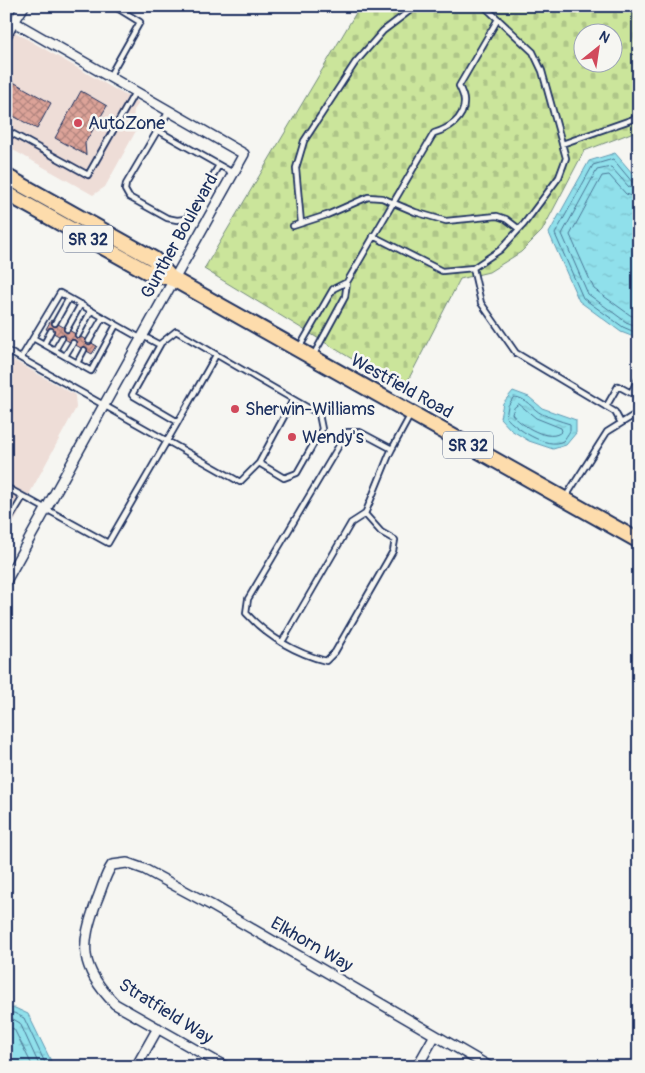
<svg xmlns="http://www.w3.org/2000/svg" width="645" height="1073" font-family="Pangolin,sans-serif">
<defs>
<pattern id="cemetery-stones" width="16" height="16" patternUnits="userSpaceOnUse" patternTransform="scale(1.25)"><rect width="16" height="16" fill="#cbe59b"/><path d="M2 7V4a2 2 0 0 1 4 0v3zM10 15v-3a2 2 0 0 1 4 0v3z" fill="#aec588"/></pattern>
<pattern id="water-ripples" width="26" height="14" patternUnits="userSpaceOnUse" patternTransform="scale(1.25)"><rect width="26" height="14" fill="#90e0eb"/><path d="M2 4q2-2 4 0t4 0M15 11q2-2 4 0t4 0" fill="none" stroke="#7cc0cc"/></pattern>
<pattern id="building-cross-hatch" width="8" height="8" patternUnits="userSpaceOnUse" patternTransform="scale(1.25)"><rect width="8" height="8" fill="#dca398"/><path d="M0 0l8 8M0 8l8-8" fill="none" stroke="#b2857f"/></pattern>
</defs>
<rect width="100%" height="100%" fill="#f6f6f2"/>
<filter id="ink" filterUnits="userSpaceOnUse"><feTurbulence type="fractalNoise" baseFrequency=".02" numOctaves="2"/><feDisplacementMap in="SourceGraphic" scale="10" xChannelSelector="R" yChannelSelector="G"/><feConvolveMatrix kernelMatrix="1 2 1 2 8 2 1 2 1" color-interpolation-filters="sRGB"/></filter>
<g filter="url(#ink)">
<!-- built -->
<path fill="#eeddd7" d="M6 27 139 103 134 110 133 121 137 129 105 187 93 195 6 146Z
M6 356 75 395 76 408 6 537Z"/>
<!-- cemetery -->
<path fill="url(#cemetery-stones)" stroke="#738a7c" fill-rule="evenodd" d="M360 6H639V130L584 151 542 231 521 252 489 272 460 279 403 390 204 269ZM582 32H612V62H582Z"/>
<!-- water -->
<path fill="url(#water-ripples)" stroke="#6199b3" d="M615 153 639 181V339L621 332 579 301 549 233 589 161Z
M513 391 529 397 542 408 576 420V433L566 445 553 449 529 441 511 430 500 418 503 403Z
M15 1008 28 1014 52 1063 51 1067H6V1009Z"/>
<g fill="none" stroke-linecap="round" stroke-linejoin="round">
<!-- shore -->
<path stroke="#4a7696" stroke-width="1" d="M639 184 633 183 613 159 593 165 555 234 583 298 623 327 639 334
M639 190 629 187 611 167 597 170 562 234 588 294 626 322 639 327
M639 198 626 194 609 175 602 176 570 235 594 289 630 315 639 319
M514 397C526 397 532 409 542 414 551 418 560 421 570 424V431C568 434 565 439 563 441 547 450 515 428 506 417L508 406Z
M519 404 536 418 561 428 562 431C551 444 520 425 512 414L514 408Z
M6 1013H14L24 1018 47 1067
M6 1020 13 1019 20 1023 40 1067
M6 1027 14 1029 33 1067"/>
</g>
<!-- building -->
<path fill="url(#building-cross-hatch)" stroke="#1b2f5e" d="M6 78 51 103 37 129 6 112Z
M81 91 107 106 85 143 86 155 55 138Z
M51 320 97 346 92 354 46 329Z"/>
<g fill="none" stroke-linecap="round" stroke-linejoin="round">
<!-- lane casing -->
<g stroke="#1b2f5e" stroke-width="8">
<path id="lane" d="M109 77 140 22 114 6
M169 111 126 184 125 190 129 197 167 218 177 220 185 219 192 212 219 165
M6 130 88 175 135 92
M157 130 233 173
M562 144 639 117
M301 223 296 168 304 141 355 63 383 31 416 6
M293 226 327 215 368 197 382 198 415 212 446 221 497 216 506 219 519 229
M373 236 442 271 473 268 500 250 524 224 559 177 566 158 542 71 533 52 484 6
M473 268 481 303 516 353 615 412 621 423
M55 323 69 298
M67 329 81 304
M78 335 91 311
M143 336 160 345
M33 338 91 371 116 325
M89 341 103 317
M44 344 51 331
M299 348 333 289 347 282
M6 350 240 482 259 463 284 478 297 473 322 429 319 414C271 387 224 359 176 331L161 343 132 395 178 422 216 355
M55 350 62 338
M65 356 73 343
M313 356 345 297 347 282 434 133C448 129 465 119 464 101 464 96 461 90 459 86L498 19
M21 358 60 293 140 338
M77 363 84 350
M606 407 618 386 631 393 639 377
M392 449 360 432H347L248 599 246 613C267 636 295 653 326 661L335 652 393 551 395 540 381 532 365 514 389 455 392 449 411 414
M259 463 293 400
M6 487 108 543 178 422
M565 498 607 432 639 412
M6 525 23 497
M282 642 351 523 365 514"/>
</g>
<!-- street casing -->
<g stroke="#1b2f5e" stroke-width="12">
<path id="street" d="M14 22 24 6
M6 36 14 22 244 154 6 581
M136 1067 158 1028
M226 1067 115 1004C79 967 80 946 97 900 102 888 105 875 112 865L127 863 144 869 211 905 490 1067
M417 1067 435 1035"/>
</g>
<!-- primary casing -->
<g stroke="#1b2f5e" stroke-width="18">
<path id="primary" d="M6 176 154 259 172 279
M6 193 146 271 173 279 639 541"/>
</g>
<!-- lane -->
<use href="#lane" stroke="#f6f6f2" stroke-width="4.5"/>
<!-- street -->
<use href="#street" stroke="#f6f6f2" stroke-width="9"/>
<!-- primary -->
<use href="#primary" stroke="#fddcac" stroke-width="14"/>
</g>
</g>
<!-- markers -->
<g fill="#d1495b" stroke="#f6f6f2" stroke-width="2">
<circle cx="78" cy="123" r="5"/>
<circle cx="235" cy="409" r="5"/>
<circle cx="292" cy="437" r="5"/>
</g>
<g text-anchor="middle" stroke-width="5" stroke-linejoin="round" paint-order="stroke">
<!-- shield labels -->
<g fill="#f6f6f2" stroke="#5d6b8a" stroke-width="1">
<rect x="63" y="225.5" width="50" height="27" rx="4"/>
<rect x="443" y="431.5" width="50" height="27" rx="4"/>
</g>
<g font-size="16" font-weight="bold" fill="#1b2f5e">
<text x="88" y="245">SR 32</text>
<text x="468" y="451">SR 32</text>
</g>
<!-- poi labels -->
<g font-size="18" fill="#1b2f5e" stroke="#f6f6f2" text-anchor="start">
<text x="88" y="129">AutoZone</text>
<text x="245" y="415">Sherwin-Williams</text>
<text x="302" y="443">Wendy's</text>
</g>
<!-- street labels -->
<g font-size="18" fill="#1b2f5e" stroke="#f6f6f2">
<text transform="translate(179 236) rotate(-61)" y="6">Gunther Boulevard</text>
<text transform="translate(402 386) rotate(29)" y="6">Westfield Road</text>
<text transform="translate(312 944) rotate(30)" y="6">Elkhorn Way</text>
<text transform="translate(166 1011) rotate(32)" y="6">Stratfield Way</text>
</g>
</g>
<!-- margin -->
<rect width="645" height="1073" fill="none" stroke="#f6f6f2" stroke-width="25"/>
<rect x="12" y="12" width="620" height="1048" fill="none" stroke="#1b2f5e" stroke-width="2" filter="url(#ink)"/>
<!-- north arrow -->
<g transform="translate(598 48) rotate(30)"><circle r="24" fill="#f6f6f2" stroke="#9ea6b7"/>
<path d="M0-4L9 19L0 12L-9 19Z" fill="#d1495b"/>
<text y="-8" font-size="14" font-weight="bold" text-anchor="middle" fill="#1b2f5e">N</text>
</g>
</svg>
